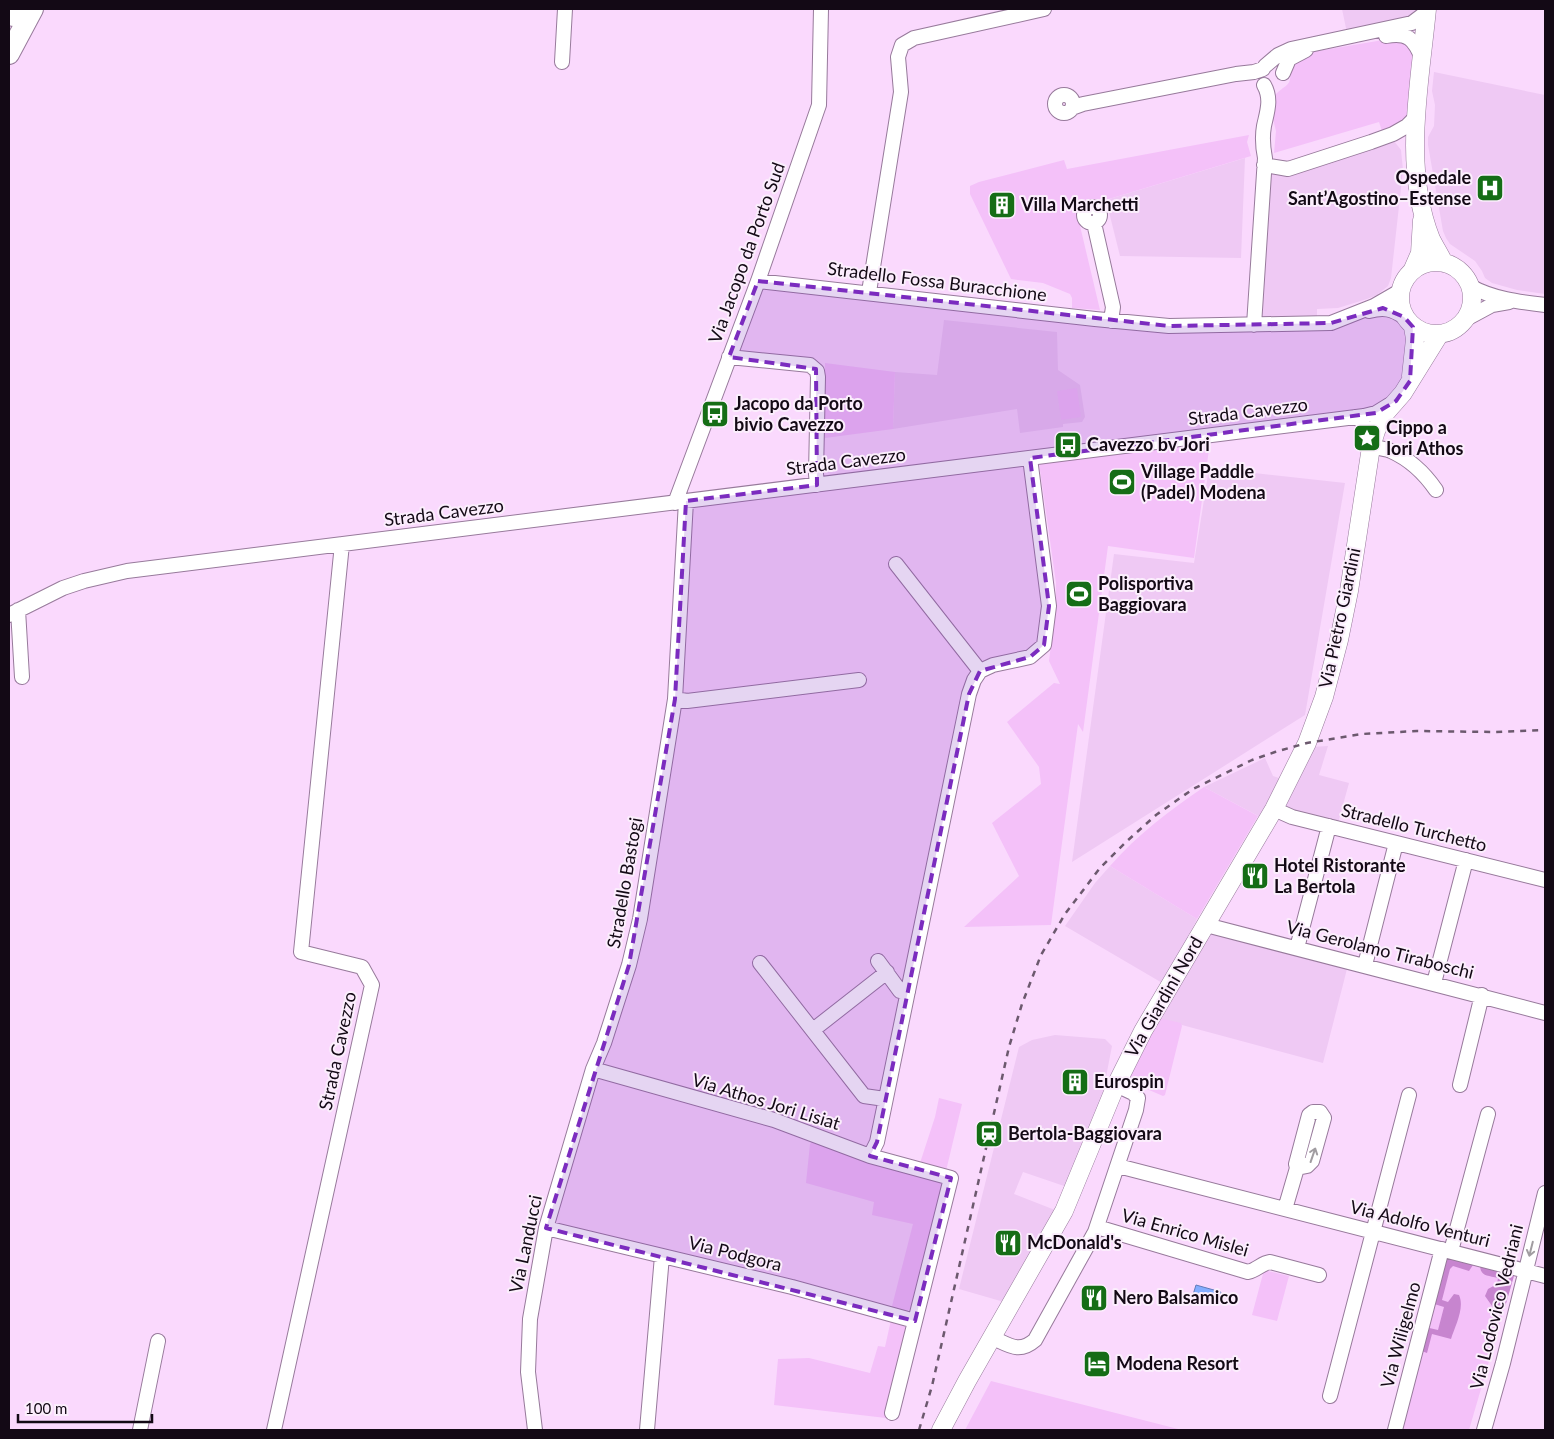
<svg xmlns="http://www.w3.org/2000/svg" width="1554" height="1439" font-family="Lato,sans-serif">
<rect width="100%" height="100%" fill="#fad9fd"/>
<!-- built -->
<path fill="#efc9f4" d="M1342 9H1418V13L1414 18 1347 33Z
M1434 72 1545 95V294L1517 290 1492 283 1485 278 1482 271 1475 261 1450 244 1446 238 1443 231 1428 145V137L1434 126 1435 105 1432 91Z
M1394 141 1401 150 1403 170 1391 278 1388 286 1377 295 1367 299 1338 308 1317 309V316L1264 317 1261 315 1269 173Z
M1245 158 1241 258 1120 256 1106 200Z
M944 320 1057 332 1058 370 1080 385 1085 417 1082 422 1063 424V427L1020 433 1017 409 893 429 895 372 937 375Z
M1209 468 1345 483 1305 715 1072 862 1114 554 1194 563Z
M1328 746 1319 775 1349 783 1338 823 1293 813 1281 805 1311 747Z
M1265 758 1273 776 1285 780 1264 819 1204 787Z
M1110 866 1197 919 1164 984 1065 926 1095 883Z
M1208 931 1348 965 1323 1063 1156 1018Z
M1055 1035 1105 1039 1112 1046 1099 1113 1067 1187 1023 1172 1014 1194 1055 1210 1004 1302 959 1289 1019 1047 1032 1040Z"/>
<!-- green -->
<path fill="#f4c1f9" d="M1395 38 1404 39 1415 53 1410 115 1405 121 1382 131 1379 122 1274 153 1276 131 1272 115 1274 96C1287 82 1292 89 1290 65L1306 53Z
M1249 135 1247 142 1251 156 1076 209 1100 310 1072 308V298L1070 294 1043 283 1011 279 970 194V186L979 182 1064 160 1067 169Z
M825 363 895 372 893 429 825 438Z
M1077 388 1081 417 1061 420 1057 391Z
M1210 442 1194 558 1108 546 1083 732 1078 724 1051 925 964 927 1019 876 992 823 1041 784 1039 767 1007 722 1054 683 1060 684 1049 661 1056 605V583L1039 463Z
M1204 787 1258 816 1197 919 1110 866C1137 835 1170 810 1204 787Z
M1159 1018 1181 1023 1182 1026 1165 1095 1163 1096 1128 1081Z
M939 1098 962 1104 946 1171 920 1163 935 1117Z
M813 1141 941 1180 944 1186 913 1306C907 1314 900 1311 891 1310L913 1224 872 1215 874 1202 806 1183 810 1144Z
M1443 1249 1516 1269 1469 1430H1395Z
M1264 1270 1289 1276 1277 1321 1252 1315Z
M891 1320 905 1325 907 1329 886 1418 774 1405 778 1359 809 1358 870 1373 878 1346 885 1347Z
M991 1381 1182 1430H965Z"/>
<!-- forest -->
<path fill="#c785cf" d="M1444 1253 1473 1263V1265L1469 1271 1453 1266 1450 1269 1442 1300 1448 1302 1454 1294 1459 1295C1465 1308 1455 1326 1451 1339L1432 1334 1427 1353 1419 1350 1425 1327 1438 1330 1444 1307 1431 1303Z
M1480 1264 1516 1269 1505 1307 1496 1309 1492 1306 1485 1296 1488 1289 1497 1284 1498 1278C1487 1275 1480 1277 1480 1264Z"/>
<!-- water -->
<path fill="#83adff" stroke="#617cb9" d="M1196 1285 1221 1292 1217 1305 1192 1298Z"/>
<g fill="none" stroke-linecap="round" stroke-linejoin="round">
<!-- minor casing -->
<g stroke="#977a9b" stroke-width="16">
<path id="minor" d="M1386 36C1408 32 1414 39 1422 58
M562 62 565 9
M1265 66 1278 55 1291 49 1412 23 1424 14 1426 9
M1283 73 1289 59 1306 50
M1055 104a9 9 0 1 1 18 0a9 9 0 1 1-18 0Z
M1072 108 1083 104 1236 74 1254 72 1263 69
M1264 165 1288 169 1371 142 1393 134 1407 126 1414 119 1417 112
M1084 215a8 8 0 1 1 16 0a8 8 0 1 1-16 0Z
M1094 223 1113 307 1111 321
M758 281 1095 319 1169 326 1331 323 1374 306 1400 291
M1470 286C1493 299 1520 302 1545 305
M869 292 901 92 898 57 902 45 914 38 1044 9
M1369 311C1384 307 1392 309 1404 317
M1466 319 1492 305 1509 302
M1254 325 1265 158C1263 148 1262 137 1264 126 1267 112 1272 99 1264 85
M729 357 810 365 817 371 818 377 816 474 817 485
M1355 417C1369 424 1371 433 1371 447 1377 448 1385 448 1391 451 1409 459 1425 474 1436 490
M675 503 758 281 819 105 821 9
M896 564 980 671
M18 610 22 677
M9 615 63 588 84 581 127 571 1364 416 1376 413 1389 405
M675 699 687 701 859 680
M1274 809 1292 817 1545 880
M1206 925 1545 1013
M1297 948 1329 826
M878 961 900 991 908 992
M760 963 864 1096 885 1099
M1365 965 1396 843
M1434 983 1466 860
M813 1030 887 972
M593 1069 774 1120 870 1156 877 1142 969 694 974 680 980 671 993 665 1030 657 1044 645 1049 606 1030 458
M1460 1085 1482 995
M870 1156 951 1178 892 1413
M1118 1166 1545 1276
M1285 1209 1297 1168 1307 1166 1312 1161 1324 1118 1320 1112H1313L1309 1115 1296 1164 1297 1168
M1097 1227 1248 1272C1257 1270 1262 1263 1270 1262L1319 1275
M546 1228 792 1287 915 1321
M1451 1251 1488 1114
M993 1338C1009 1345 1019 1354 1035 1340L1095 1232 1136 1110 1138 1098 1133 1093 1116 1085
M1330 1396 1409 1095
M140 1430 158 1341
M274 1430 372 985 362 967 301 952 342 544
M535 1430 528 1372 530 1319 546 1228 593 1069 604 1043 629 965 640 919 675 699 686 501
M647 1430 662 1256
M1395 1430 1442 1249
M1484 1430 1503 1363 1545 1193"/>
</g>
<!-- major casing -->
<g stroke="#977a9b" stroke-width="19">
<path id="major" d="M1427 9C1420 84 1402 166 1431 239 1435 247 1440 255 1444 263
M1400 298a36 36 0 1 1 72 0a36 36 0 1 1-72 0Z
M1413 269 1420 253 1422 220
M1411 376 1415 339 1413 327
M941 1430 967 1381 1064 1211 1116 1085 1143 1031 1274 809 1307 743 1324 697 1339 640 1349 591 1371 447 1376 431 1382 417 1403 393 1439 335"/>
</g>
<!-- highway casing -->
<g stroke="#977a9b" stroke-width="22">
<path id="highway" d="M13 16 15 9
M9 54 33 9"/>
</g>
<!-- minor -->
<use href="#minor" stroke="#fff" stroke-width="14"/>
<!-- major -->
<use href="#major" stroke="#fff" stroke-width="18"/>
<!-- highway -->
<use href="#highway" stroke="#fff" stroke-width="20"/>
<!-- rail -->
<path stroke="#6c596e" stroke-width="2.5" stroke-dasharray="6 6" stroke-linecap="butt" d="M919 1430 932 1386 1009 1047 1022 1004 1041 955 1065 914 1100 868 1126 842 1156 815 1193 789 1252 760 1275 752 1307 743 1362 734 1417 731 1495 732 1545 730"/>
</g>
<!-- one-way arrows -->
<defs><path id="oneway-shaft" d="M-6 0H5M1.5-3L5.5 0L1.5 3" fill="none" stroke-width="1.6" stroke-linecap="round" stroke-linejoin="round" transform="scale(1.25)"/></defs>
<g stroke="#a19da1">
<use href="#oneway-shaft" transform="translate(1313 1155) rotate(-71)"/>
<use href="#oneway-shaft" transform="translate(1531 1249) rotate(104)"/>
</g>
<!-- marked area -->
<path fill="#7b2cbf" fill-opacity="0.2" stroke="#7b2cbf" stroke-width="4" stroke-dasharray="10 6" stroke-linejoin="round" d="M758 281 1169 326 1331 323 1383 308 1404 317 1413 327 1410 381 1396 401 1376 413 1030 458 1049 606 1044 645 1030 657 980 671 969 694 877 1142 870 1156 951 1178 915 1321 546 1228 629 965 675 699 686 501 817 485 816 369 729 357Z"/>
<!-- icons -->
<defs>
<g id="hospital-square" transform="scale(1.4375)"><rect x="-9" y="-9" width="18" height="18" rx="4" fill="#156d16" stroke="#fbeefc"/><path d="M-5-5h3v3.5h4V-5h3V5h-3V1.5h-4V5h-3Z" fill="#fff"/></g>
<g id="building-square" transform="scale(1.4375)"><rect x="-9" y="-9" width="18" height="18" rx="4" fill="#156d16" stroke="#fbeefc"/><path d="M-4-6H4V6H1V3H-1V6H-4ZM-2.5-4.3h1.7v1.8h-1.7ZM.8-4.3h1.7v1.8H.8ZM-2.5-1h1.7V.8h-1.7ZM.8-1h1.7V.8H.8Z" fill="#fff"/></g>
<g id="bus-square" transform="scale(1.4375)"><rect x="-9" y="-9" width="18" height="18" rx="4" fill="#156d16" stroke="#fbeefc"/><path d="M-5-6H5V4H4V6H2V4H-2V6H-4V4H-5ZM-3.5-4V0h7V-4ZM-3.5 1.2v1.5H-2V1.2ZM2 1.2v1.5H3.5V1.2Z" fill="#fff"/></g>
<g id="sight-square" transform="scale(1.4375)"><rect x="-9" y="-9" width="18" height="18" rx="4" fill="#156d16" stroke="#fbeefc"/><path d="M0-6L1.8-2.2L6-1.7L2.9 1.2L3.7 5.4L0 3.3L-3.7 5.4L-2.9 1.2L-6-1.7L-1.8-2.2Z" fill="#fff"/></g>
<g id="stadium-square" transform="scale(1.4375)"><rect x="-9" y="-9" width="18" height="18" rx="4" fill="#156d16" stroke="#fbeefc"/><path d="M0-5a6.5 5 0 1 0 0 10a6.5 5 0 1 0 0-10ZM-3.5-1.8h7v3.6h-7Z" fill="#fff"/></g>
<g id="restaurant-square" transform="scale(1.4375)"><rect x="-9" y="-9" width="18" height="18" rx="4" fill="#156d16" stroke="#fbeefc"/><path d="M-5-6h1v4h1v-4h1v4h1v-4h1v5L-1.5 .5V6h-2V.5L-5-1ZM5-6V6H3V1.5H1.5Q1.5-4 5-6Z" fill="#fff"/></g>
<g id="station-square" transform="scale(1.4375)"><rect x="-9" y="-9" width="18" height="18" rx="4" fill="#156d16" stroke="#fbeefc"/><path d="M-3-6H3Q5-6 5-4V2Q5 4 3 4L4.5 6H3L1.5 4h-3L-3 6H-4.5L-3 4Q-5 4-5 2V-4Q-5-6-3-6ZM-3.5-4v3h7v-3ZM-3.5 1v1.5H-2V1ZM2 1v1.5H3.5V1Z" fill="#fff"/></g>
<g id="hotel-square" transform="scale(1.4375)"><rect x="-9" y="-9" width="18" height="18" rx="4" fill="#156d16" stroke="#fbeefc"/><path d="M-6-4.5h1.5V1H6V5H4.5V3h-9V5H-6ZM-4 0a1.8 1.8 0 1 1 3.6 0ZM.5 0V-2.5h3Q6-2.5 6 0Z" fill="#fff"/></g>
</defs>
<g fill-rule="evenodd">
<use href="#hospital-square" x="1490" y="188"/>
<use href="#building-square" x="1002" y="205"/>
<use href="#bus-square" x="715" y="414"/>
<use href="#sight-square" x="1367" y="438"/>
<use href="#bus-square" x="1068" y="445"/>
<use href="#stadium-square" x="1122" y="482"/>
<use href="#stadium-square" x="1079" y="594"/>
<use href="#restaurant-square" x="1255" y="876"/>
<use href="#building-square" x="1075" y="1082"/>
<use href="#station-square" x="989" y="1134"/>
<use href="#restaurant-square" x="1008" y="1243"/>
<use href="#restaurant-square" x="1094" y="1298"/>
<use href="#hotel-square" x="1097" y="1364"/>
</g>
<g text-anchor="middle" stroke-width="4" stroke-linejoin="round" paint-order="stroke">
<!-- poi labels -->
<g font-size="18" font-weight="bold" fill="#130915" stroke="#fbeefc" text-anchor="start">
<text x="1471" y="184" text-anchor="end">Ospedale<tspan x="1471" dy="21">Sant’Agostino–Estense</tspan></text>
<text x="1021" y="211">Villa Marchetti</text>
<text x="734" y="410">Jacopo da Porto<tspan x="734" dy="21">bivio Cavezzo</tspan></text>
<text x="1386" y="434">Cippo a<tspan x="1386" dy="21">Iori Athos</tspan></text>
<text x="1087" y="451">Cavezzo bv Jori</text>
<text x="1141" y="478">Village Paddle<tspan x="1141" dy="21">(Padel) Modena</tspan></text>
<text x="1098" y="590">Polisportiva<tspan x="1098" dy="21">Baggiovara</tspan></text>
<text x="1274" y="872">Hotel Ristorante<tspan x="1274" dy="21">La Bertola</tspan></text>
<text x="1094" y="1088">Eurospin</text>
<text x="1008" y="1140">Bertola-Baggiovara</text>
<text x="1027" y="1249">McDonald's</text>
<text x="1113" y="1304">Nero Balsamico</text>
<text x="1116" y="1370">Modena Resort</text>
</g>
<!-- street labels -->
<g font-size="18" fill="#130915" stroke="#fbeefc">
<text transform="translate(747 253) rotate(-70)" y="6">Via Jacopo da Porto Sud</text>
<text transform="translate(937 282) rotate(7)" y="6">Stradello Fossa Buracchione</text>
<text transform="translate(1248 412) rotate(-7)" y="6">Strada Cavezzo</text>
<text transform="translate(846 462) rotate(-7)" y="6">Strada Cavezzo</text>
<text transform="translate(444 513) rotate(-7)" y="6">Strada Cavezzo</text>
<text transform="translate(1340 618) rotate(-78)" y="6">Via Pietro Giardini</text>
<text transform="translate(1414 828) rotate(14)" y="6">Stradello Turchetto</text>
<text transform="translate(625 883) rotate(-80)" y="6">Stradello Bastogi</text>
<text transform="translate(1380 950) rotate(14)" y="6">Via Gerolamo Tiraboschi</text>
<text transform="translate(1164 997) rotate(-60)" y="6">Via Giardini Nord</text>
<text transform="translate(338 1051) rotate(-78)" y="6">Strada Cavezzo</text>
<text transform="translate(766 1102) rotate(17)" y="6">Via Athos Jori Lisiat</text>
<text transform="translate(1420 1224) rotate(14)" y="6">Via Adolfo Venturi</text>
<text transform="translate(1185 1233) rotate(16)" y="6">Via Enrico Mislei</text>
<text transform="translate(526 1244) rotate(-78)" y="6">Via Landucci</text>
<text transform="translate(735 1254) rotate(14)" y="6">Via Podgora</text>
<text transform="translate(1497 1307) rotate(-76)" y="6">Via Lodovico Vedriani</text>
<text transform="translate(1401 1335) rotate(-75)" y="6">Via Wiligelmo</text>
</g>
</g>
<!-- border -->
<rect width="1554" height="1439" fill="none" stroke="#130915" stroke-width="20"/>
<!-- scale -->
<path d="M18 1414v8h134v-8" fill="none" stroke="#130915" stroke-width="2.5"/>
<text x="25" y="1414" font-size="15" fill="#130915" stroke="#fbeefc" stroke-width="4" paint-order="stroke">100 m</text>
</svg>
